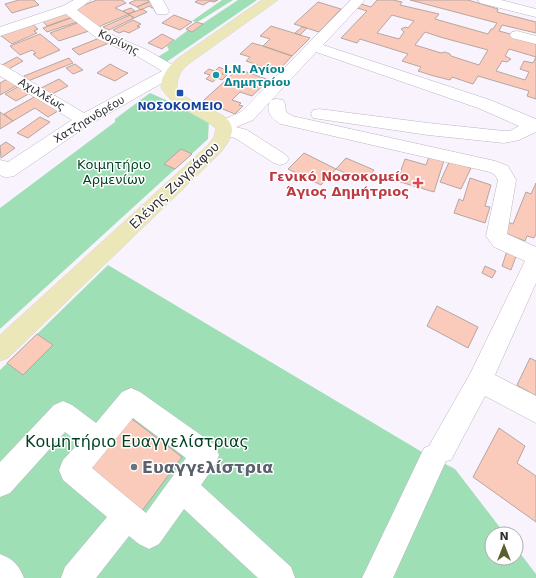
<svg xmlns="http://www.w3.org/2000/svg" width="536" height="578" font-family="'DejaVu Sans',sans-serif">
<rect width="100%" height="100%" fill="#f9f3fe"/>
<!-- green -->
<path fill="#9edfb6" d="M222 0H233L201 20 197 22 192 21Z
M238 0H257L165 63 156 58 169 50 167 46 188 30 192 32 202 24Z
M150 93 209 119 208 139 0 329V208L115 122V119Z
M108 265 422 452 455 469 505 534H492V558H516V548L536 574V578H0V370Z"/>
<!-- building -->
<path fill="#facbba" stroke="#b6a6a1" fill-rule="evenodd" d="M19 0H34L39 5 12 13 5 4Z
M97 0H122L126 3 115 8 129 14 98 27 76 10H78L76 8Z
M136 0H153L137 7 129 3Z
M198 0H218L214 2 210 1 203 5 195 2Z
M377 0H393L402 2 400 5 439 14 435 19 488 34 491 29H493L497 23 410 0H468L498 9 497 12 536 22V33L502 25 499 31 518 36 536 44V99L527 96 529 91 478 76 473 84 452 77 450 80 434 76 418 71 421 67 402 61 408 54 360 39 357 43 341 38 367 11 354 7 358 3 371 7ZM392 15 414 21 408 28 405 27 401 29 404 32 399 39 377 33ZM425 32 440 37 488 50 479 65 451 56 450 54 445 52 441 53 415 45ZM509 49 536 57 533 63 524 61 520 69 529 72 525 80 496 71 502 61 507 62 511 59 505 56Z
M151 1 158 5 152 8 149 6 141 10 137 7Z
M318 2 341 9 319 32 294 24Z
M131 8 135 11 128 14 123 11Z
M142 9 147 12 134 18 128 14Z
M66 11 73 17 47 26 41 19Z
M130 15 134 18 109 30 103 27Z
M174 15 192 22 180 30 162 23Z
M76 16 80 21 47 32 43 28Z
M133 20 141 24 137 26 140 27 129 33 124 31 119 33 113 30Z
M80 22 89 31 59 41 50 33Z
M196 22 203 24 192 32 186 29Z
M32 24 38 29 34 31 37 33 12 44 0 35Z
M271 26 300 35 310 38 292 56 263 46 270 39 260 36Z
M302 27 307 28 300 35 295 33Z
M40 34 60 50 39 59 33 54 36 53 32 50 20 55 10 46Z
M162 34 174 40 162 49 148 43Z
M102 37 109 43 79 55 72 49Z
M252 43 263 46 292 56 277 72 246 61 250 57 240 54Z
M17 57 23 61 5 71 0 67V66Z
M69 58 73 63 28 81 24 76Z
M75 64 83 70 73 74 66 68Z
M110 64 123 71 128 73 115 81 97 73Z
M219 67 226 70 222 74 227 75 222 80 217 78 213 82 206 79 210 75 204 73 209 69 215 71Z
M238 69 269 80 252 96 240 92 232 100 241 103 239 105 243 106 235 114 203 101Z
M11 77 21 83 0 95V83Z
M59 79 68 86 50 95 41 88Z
M21 85 32 92 16 101 5 94Z
M36 96 58 111 48 117 35 108 13 121 4 114Z
M0 112 13 121 0 129Z
M40 117 50 122 28 138 17 133Z
M6 142 15 148 1 158 0 146Z
M181 149 192 154 175 169 164 164Z
M304 153 336 169 321 185 288 169Z
M430 154 445 157 434 192 397 181 405 159 426 165Z
M346 158 374 170 365 182 336 169Z
M450 160 471 168 461 189 440 182Z
M470 178 491 185 485 206 490 207 485 223 454 213 459 199 463 201Z
M536 183V234L534 238 527 236 525 241 500 231 505 221 513 224 526 192 531 194Z
M508 248 518 251 511 270 502 266Z
M485 266 496 271 492 278 482 273Z
M437 306 478 327 468 348 427 326Z
M37 334 53 345 23 375 7 363Z
M530 358 536 361V396L517 385Z
M132 419 182 457 136 519 85 476Z
M499 428 525 446 517 463 536 476V522L473 477Z"/>
<g fill="none" stroke-linecap="round" stroke-linejoin="round">
<!-- minor casing -->
<g stroke="#bcb5c2" stroke-width="1">
<path id="minor" d="M74 0H91L77 10 108 33 147 50 178 68 181 71 178 74 90 124 14 176C9 177 5 178 0 175V160L8 162 72 120 0 76V64L5 66 84 113 162 71 137 56 98 39 66 14 0 36V27L63 6Z
M149 0H163L169 11 167 14H157Z
M351 0H365L323 45 490 100 536 119V132L519 140 504 143 428 135 313 118 311 114 313 110 319 109 428 123 504 131H510L519 126 478 108 316 52 253 120 236 127 247 130 286 155 289 159 286 163 280 165 274 163 235 138 220 134 216 126 218 122 241 112Z
M478 0H501L536 9V17L480 3Z
M517 31 536 36V44L512 38 510 35 512 32Z
M277 99 283 100 285 104 286 112 292 116 495 161 508 166 516 180 507 234 536 247V283L495 375 536 396V423L485 396 451 460 446 461 393 578H362L424 448 429 446 471 372 525 261 494 247 486 236 498 180 495 175 490 172 281 124C272 119 264 111 271 100Z
M131 388 140 392 215 445 219 455 215 465 201 485 291 567 295 578H258L184 509 159 544 149 549 139 544 129 536 96 578H61L65 567 107 517 63 480 59 470 63 460 79 443 65 432 10 493 0 497V462L54 405 63 401 72 405 96 423 122 392ZM133 418 186 458 146 513 92 468Z
M0 554C13 559 19 565 24 578H0Z"/>
</g>
<!-- major casing -->
<g stroke="#d6d5d6" stroke-width="1">
<path id="major" d="M262 0H278L187 65C180 72 177 78 177 88 195 115 258 108 220 153L8 358 0 361V335L208 145 214 137 216 129 212 125C194 113 173 107 161 88 161 76 168 67 177 59Z"/>
</g>
<!-- minor -->
<use href="#minor" fill="#fff" fill-rule="evenodd"/>
<!-- major -->
<use href="#major" fill="#ebe7b8" fill-rule="evenodd"/>
</g>
<!-- markers -->
<circle fill="#0f9aa8" stroke="#fff" stroke-width="1.5" cx="216" cy="75" r="4"/>
<rect fill="#1a4fb4" stroke="#fff" stroke-width="1.5" x="176" y="89" width="8" height="8" rx="2"/>
<path fill="#e0444e" stroke="#fff" stroke-width="1.5" d="M416 177h4v4h4v4h-4v4h-4v-4h-4v-4h4z"/>
<circle fill="#6b7280" stroke="#fff" stroke-width="1.5" cx="134" cy="467" r="4"/>
<g text-anchor="middle" stroke-width="3" stroke-linejoin="round" paint-order="stroke">
<!-- far-street labels -->
<g font-size="11" fill="#312e33" stroke="#fff">
<text transform="translate(119 42) rotate(26)" y="4">Κορίνης</text>
<text transform="translate(42 94) rotate(31)" y="4">Αχιλλέως</text>
<text transform="translate(89 119) rotate(-31)" y="4">Χατζηανδρέου</text>
</g>
<!-- far-culture labels -->
<g font-size="11" font-weight="bold" fill="#0d838f" stroke="#fff" text-anchor="start">
<text x="224" y="73">Ι.Ν. Αγίου<tspan x="224" dy="13">Δημητρίου</tspan></text>
</g>
<!-- far-transit labels -->
<g font-size="11" font-weight="bold" fill="#164399" stroke="#fff">
<text x="180" y="110">ΝΟΣΟΚΟΜΕΙΟ</text>
</g>
<!-- park labels -->
<g font-size="13" fill="#013f22" stroke="#fff">
<text x="114" y="169">Κοιμητήριο<tspan x="114" dy="15">Αρμενίων</tspan></text>
</g>
<!-- health labels -->
<g font-size="13" font-weight="bold" fill="#be3a42" stroke="#fff" text-anchor="end">
<text x="409" y="181">Γενικό Νοσοκομείο<tspan x="409" dy="15">Άγιος Δημήτριος</tspan></text>
</g>
<!-- street labels -->
<g font-size="13" fill="#312e33" stroke="#fff">
<text transform="translate(174 185) rotate(-44)" y="5">Ελένης Ζωγράφου</text>
</g>
<!-- near-park labels -->
<g font-size="16" fill="#013f22" stroke="#fff">
<text x="137" y="447">Κοιμητήριο Ευαγγελίστριας</text>
</g>
<!-- near-worship labels -->
<g font-size="16" font-weight="bold" fill="#5b616d" stroke="#fff" text-anchor="start">
<text x="142" y="473">Ευαγγελίστρια</text>
</g>
</g>
<!-- north arrow -->
<g transform="translate(504 546)"><circle r="19" fill="#ffffff" stroke="#adabad"/>
<path d="M0-3L7 15L0 10L-7 15Z" fill="#5b5f2d"/>
<text y="-6" font-size="11" font-weight="bold" text-anchor="middle" fill="#312e33">N</text>
</g>
</svg>
